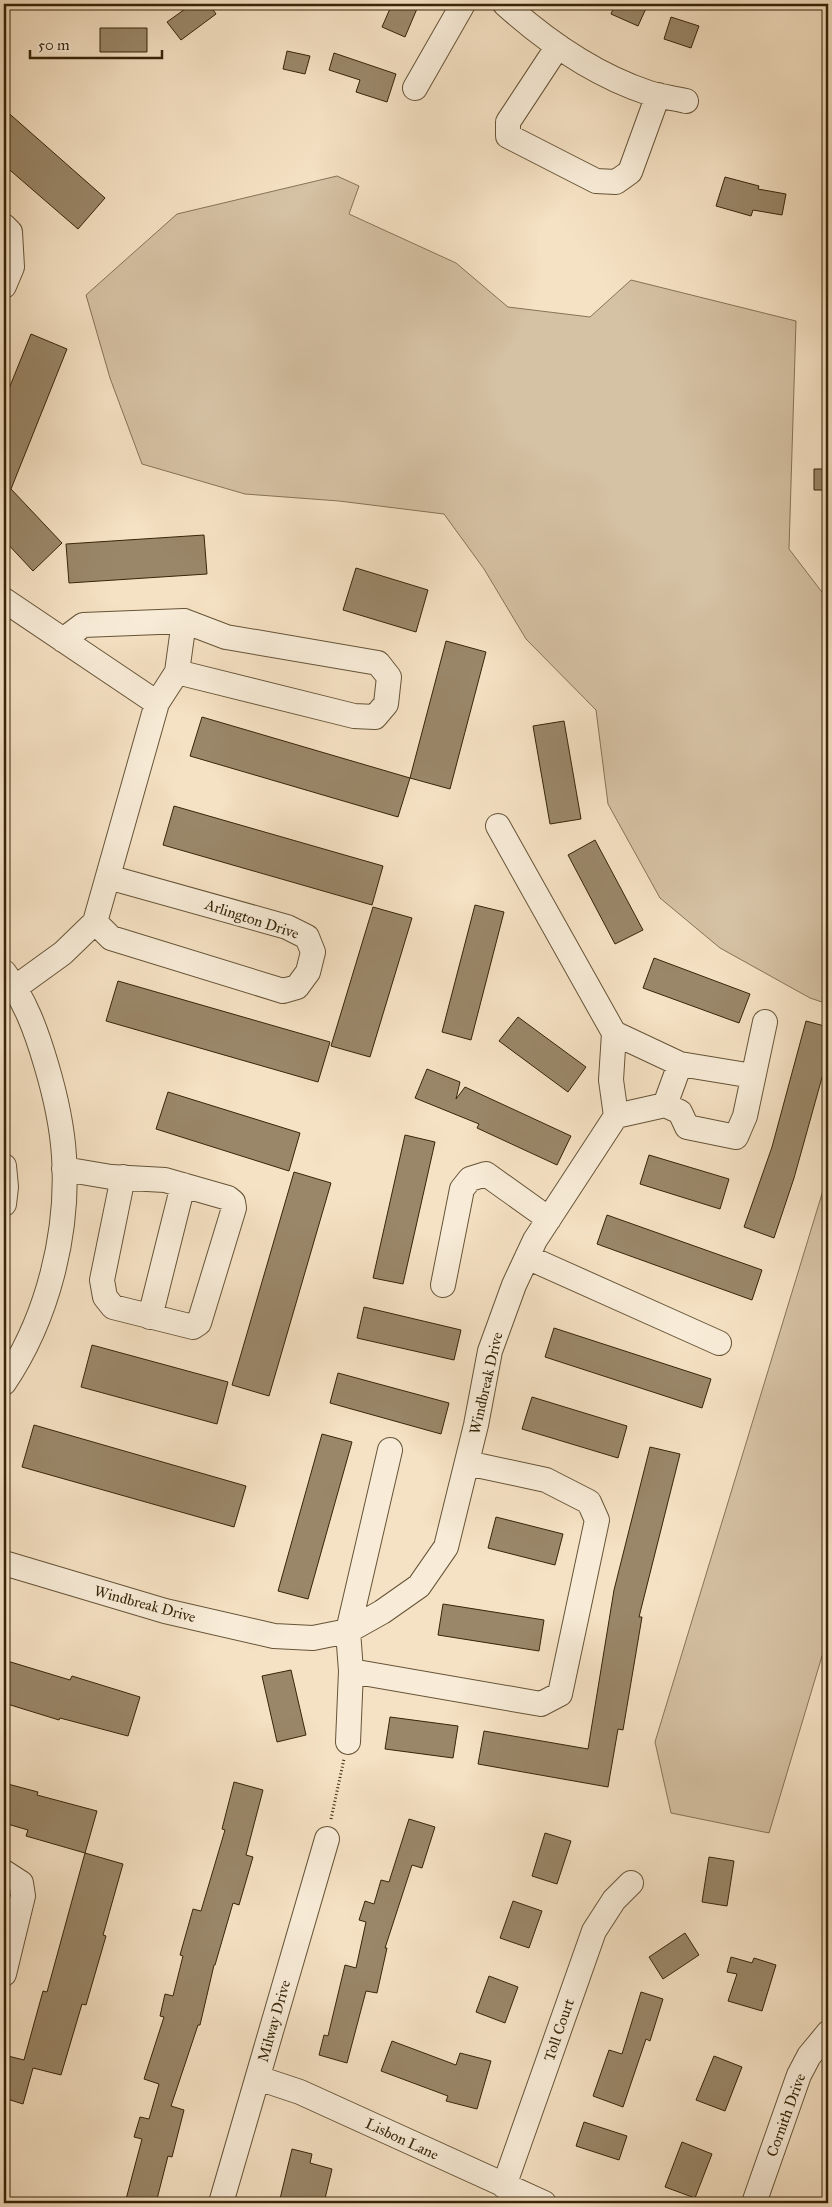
<svg xmlns="http://www.w3.org/2000/svg" width="832" height="2207" font-family="'IM FELL Great Primer',serif">
<rect width="100%" height="100%" fill="#f5e1c3"/>
<filter id="stains"><feTurbulence type="fractalNoise" baseFrequency=".004" numOctaves="4"/><feColorMatrix values="0 0 0 0 .2 0 0 0 0 .09 0 0 0 0 .02 0 0 0 .5 -.17"/></filter>
<radialGradient id="worn" r=".72"><stop offset=".6" stop-color="#630" stop-opacity="0"/><stop offset="1" stop-color="#630" stop-opacity=".3"/></radialGradient>
<!-- green -->
<path fill="#d5c1a3" stroke="#867356" d="M337 176 359 186 349 214 456 263 508 307 590 317 631 280 796 321 789 549 828 600V1004L810 998 720 948 660 898 608 804 596 710 526 639 484 569 444 514 339 501 245 494 142 464 110 378 86 295 177 214Z
M828 1174V1636L769 1833 671 1813 655 1742Z"/>
<!-- building -->
<path fill="#9a8769" stroke="#372508" d="M192 4H209L216 14 181 40 167 22Z
M392 4H419L405 37 382 27Z
M615 4H648L638 26 611 14Z
M671 17 699 26 691 48 664 39Z
M100 28H147V52H100Z
M287 51 310 56 305 74 283 69Z
M334 53 396 74 387 102 356 92 360 80 329 70Z
M4 109 105 198 78 229 4 165Z
M725 177 759 186 758 189 786 194 782 215 753 210 751 216 716 206Z
M31 334 67 349 11 489 62 543 33 571 4 540V401Z
M814 469H828V490H814Z
M204 535 207 574 69 583 66 544Z
M356 568 428 590 416 632 343 610Z
M446 641 486 652 450 789 410 778Z
M202 717 410 778 398 817 190 756Z
M564 721 581 819 550 824 533 726Z
M174 806 383 866 372 905 163 845Z
M595 840 643 930 615 944 568 855Z
M475 905 504 912 471 1040 442 1032Z
M373 907 412 918 370 1057 331 1046Z
M654 958 750 994 739 1023 643 988Z
M118 981 330 1042 318 1082 106 1021Z
M518 1017 586 1067 568 1092 499 1041Z
M806 1021 828 1027V1056L794 1178 774 1238 744 1227 772 1147Z
M427 1069 460 1082 456 1099 465 1087 571 1136 557 1165 477 1128 479 1124 415 1098Z
M168 1092 300 1133 289 1171 156 1129Z
M405 1135 435 1142 403 1284 373 1278Z
M649 1155 729 1179 720 1209 640 1184Z
M294 1172 331 1183 269 1396 232 1385Z
M607 1215 762 1270 752 1300 597 1244Z
M364 1307 461 1330 454 1360 357 1338Z
M554 1328 711 1379 702 1408 545 1357Z
M92 1345 228 1382 217 1424 81 1387Z
M338 1373 449 1403 441 1434 330 1403Z
M532 1397 627 1426 618 1458 522 1429Z
M34 1425 246 1486 234 1527 22 1467Z
M322 1434 352 1442 308 1599 278 1591Z
M650 1447 680 1454 639 1617H642L623 1730 618 1729 608 1787 478 1764 484 1731 588 1749 614 1590Z
M496 1517 563 1534 555 1565 488 1548Z
M443 1604 544 1620 539 1651 438 1635Z
M4 1660 70 1680 72 1676 140 1697 128 1736 60 1718 59 1720 4 1703Z
M291 1670 306 1735 277 1742 262 1676Z
M390 1717 458 1726 453 1758 385 1749Z
M234 1782 263 1790 246 1855 253 1857 239 1905 233 1903 215 1965H214L200 2025H198L171 2106 184 2110 172 2157 168 2156 156 2203H125L142 2139 134 2137 140 2117 149 2119 159 2084 144 2079 164 2017 160 2016 165 1994 173 1996 183 1956 180 1955 193 1909 201 1911 225 1830 222 1829Z
M4 1783 38 1792 37 1795 97 1811 85 1853 26 1836 28 1830 4 1823Z
M409 1819 435 1827 422 1868 412 1865 385 1948H387L377 1993 366 1991 347 2063 319 2055 324 2035 328 2036 345 1965 356 1968 366 1922 359 1920 365 1901 374 1904 381 1880 389 1882Z
M545 1833 571 1841 557 1884 532 1876Z
M85 1853 123 1864 103 1935 106 1936 86 2005 82 2004 61 2075 33 2068 23 2104 4 2098V2055L24 2060 43 1991 47 1992Z
M709 1857 734 1861 727 1906 702 1902Z
M513 1901 542 1911 529 1948 500 1938Z
M685 1933 699 1955 663 1979 649 1957Z
M731 1957 752 1963 754 1958 776 1965 762 2011 728 2001 737 1974 727 1972Z
M489 1976 518 1987 505 2023 476 2012Z
M641 1992 663 1999 650 2041 646 2039 623 2107 593 2096 609 2050 622 2054Z
M392 2041 456 2065 460 2053 491 2061 477 2109 446 2101 448 2096 381 2071Z
M714 2056 742 2067 725 2111 696 2100Z
M584 2122 627 2136 619 2160 576 2146Z
M682 2142 712 2154 695 2198 665 2187Z
M292 2149 312 2154 310 2163 332 2169 324 2203H279Z"/>
<g fill="none" stroke-linecap="round" stroke-linejoin="round">
<!-- minor casing -->
<g stroke="#665437" stroke-width="26">
<path id="minor" d="M505 4C546 41 595 75 649 93 661 97 674 98 686 101
M558 46 508 122V136L596 181 616 182 630 172 658 95
M415 88 463 4
M4 226 10 232 12 267 4 286
M4 600 157 703 95 922 63 953 16 987
M63 640 83 625 184 621 226 637 378 663 389 677 386 704 375 717 354 716 177 672
M157 703 177 672 184 621
M498 826 614 1033 680 1064 753 1076
M95 922 111 938 283 991 297 987 308 972 313 952 307 937 287 927 108 877
M4 972C25 1000 36 1030 46 1064 55 1094 62 1124 64 1156 69 1233 48 1318 4 1383
M614 1033 611 1080 616 1116
M665 1105 680 1064
M616 1116 665 1105 680 1112 687 1127 736 1137 745 1116 765 1022
M4 1166 6 1187 4 1204
M64 1169 111 1177 165 1180 228 1198 233 1202 234 1208 199 1323 193 1327 113 1307 105 1297 102 1280 123 1177
M527 1257 719 1343
M443 1285 462 1189 470 1179 486 1174 549 1219
M150 1317 183 1185
M4 1563 165 1611 274 1636 313 1638 348 1631 382 1612 419 1586 446 1547 476 1425 490 1351 514 1285 535 1240 616 1116
M351 1671 541 1704 560 1694 597 1520 589 1502 546 1480 467 1463
M348 1742 351 1671 348 1631 390 1450
M4 1872 21 1883 23 1896 4 1974
M258 2078 300 2092 544 2203
M504 2186 594 1931 614 1900 631 1883
M221 2203 327 1839
M754 2203 799 2075 809 2056 828 2033"/>
</g>
<!-- path -->
<path stroke="#372508" stroke-width="3" stroke-dasharray="1 2.5" stroke-linecap="butt" d="M331 1819 344 1759"/>
<!-- minor -->
<use href="#minor" stroke="#f8ecd8" stroke-width="24"/>
</g>
<g text-anchor="middle" stroke-width="4.5" stroke-linejoin="round" paint-order="stroke">
<!-- street labels -->
<g font-size="15" fill="#372508" stroke="#f8ecd8">
<text transform="translate(252 919) rotate(18)" y="5">Arlington Drive</text>
<text transform="translate(486 1383) rotate(-77)" y="5">Windbreak Drive</text>
<text transform="translate(145 1604) rotate(15)" y="5">Windbreak Drive</text>
<text transform="translate(274 2021) rotate(-74)" y="5">Milway Drive</text>
<text transform="translate(559 2030) rotate(-71)" y="5">Toll Court</text>
<text transform="translate(786 2115) rotate(-70)" y="5">Cornith Drive</text>
<text transform="translate(402 2139) rotate(25)" y="5">Lisbon Lane</text>
</g>
</g>
<!-- margin -->
<rect width="832" height="2207" fill="none" stroke="#f5e1c3" stroke-width="20"/>
<rect x="5" y="5" width="822" height="2197" fill="none" stroke="#372508" stroke-width="2.5"/>
<rect x="10" y="10" width="812" height="2187" fill="none" stroke="#372508"/>
<!-- scale -->
<path d="M30 50v8h132v-8" fill="none" stroke="#372508" stroke-width="2.5"/>
<text x="38" y="50" font-size="15" fill="#372508" stroke="#f8ecd8" stroke-width="4" paint-order="stroke">50 m</text>
<rect width="100%" height="100%" filter="url(#stains)"/>
<rect width="100%" height="100%" fill="url(#worn)"/>
</svg>
